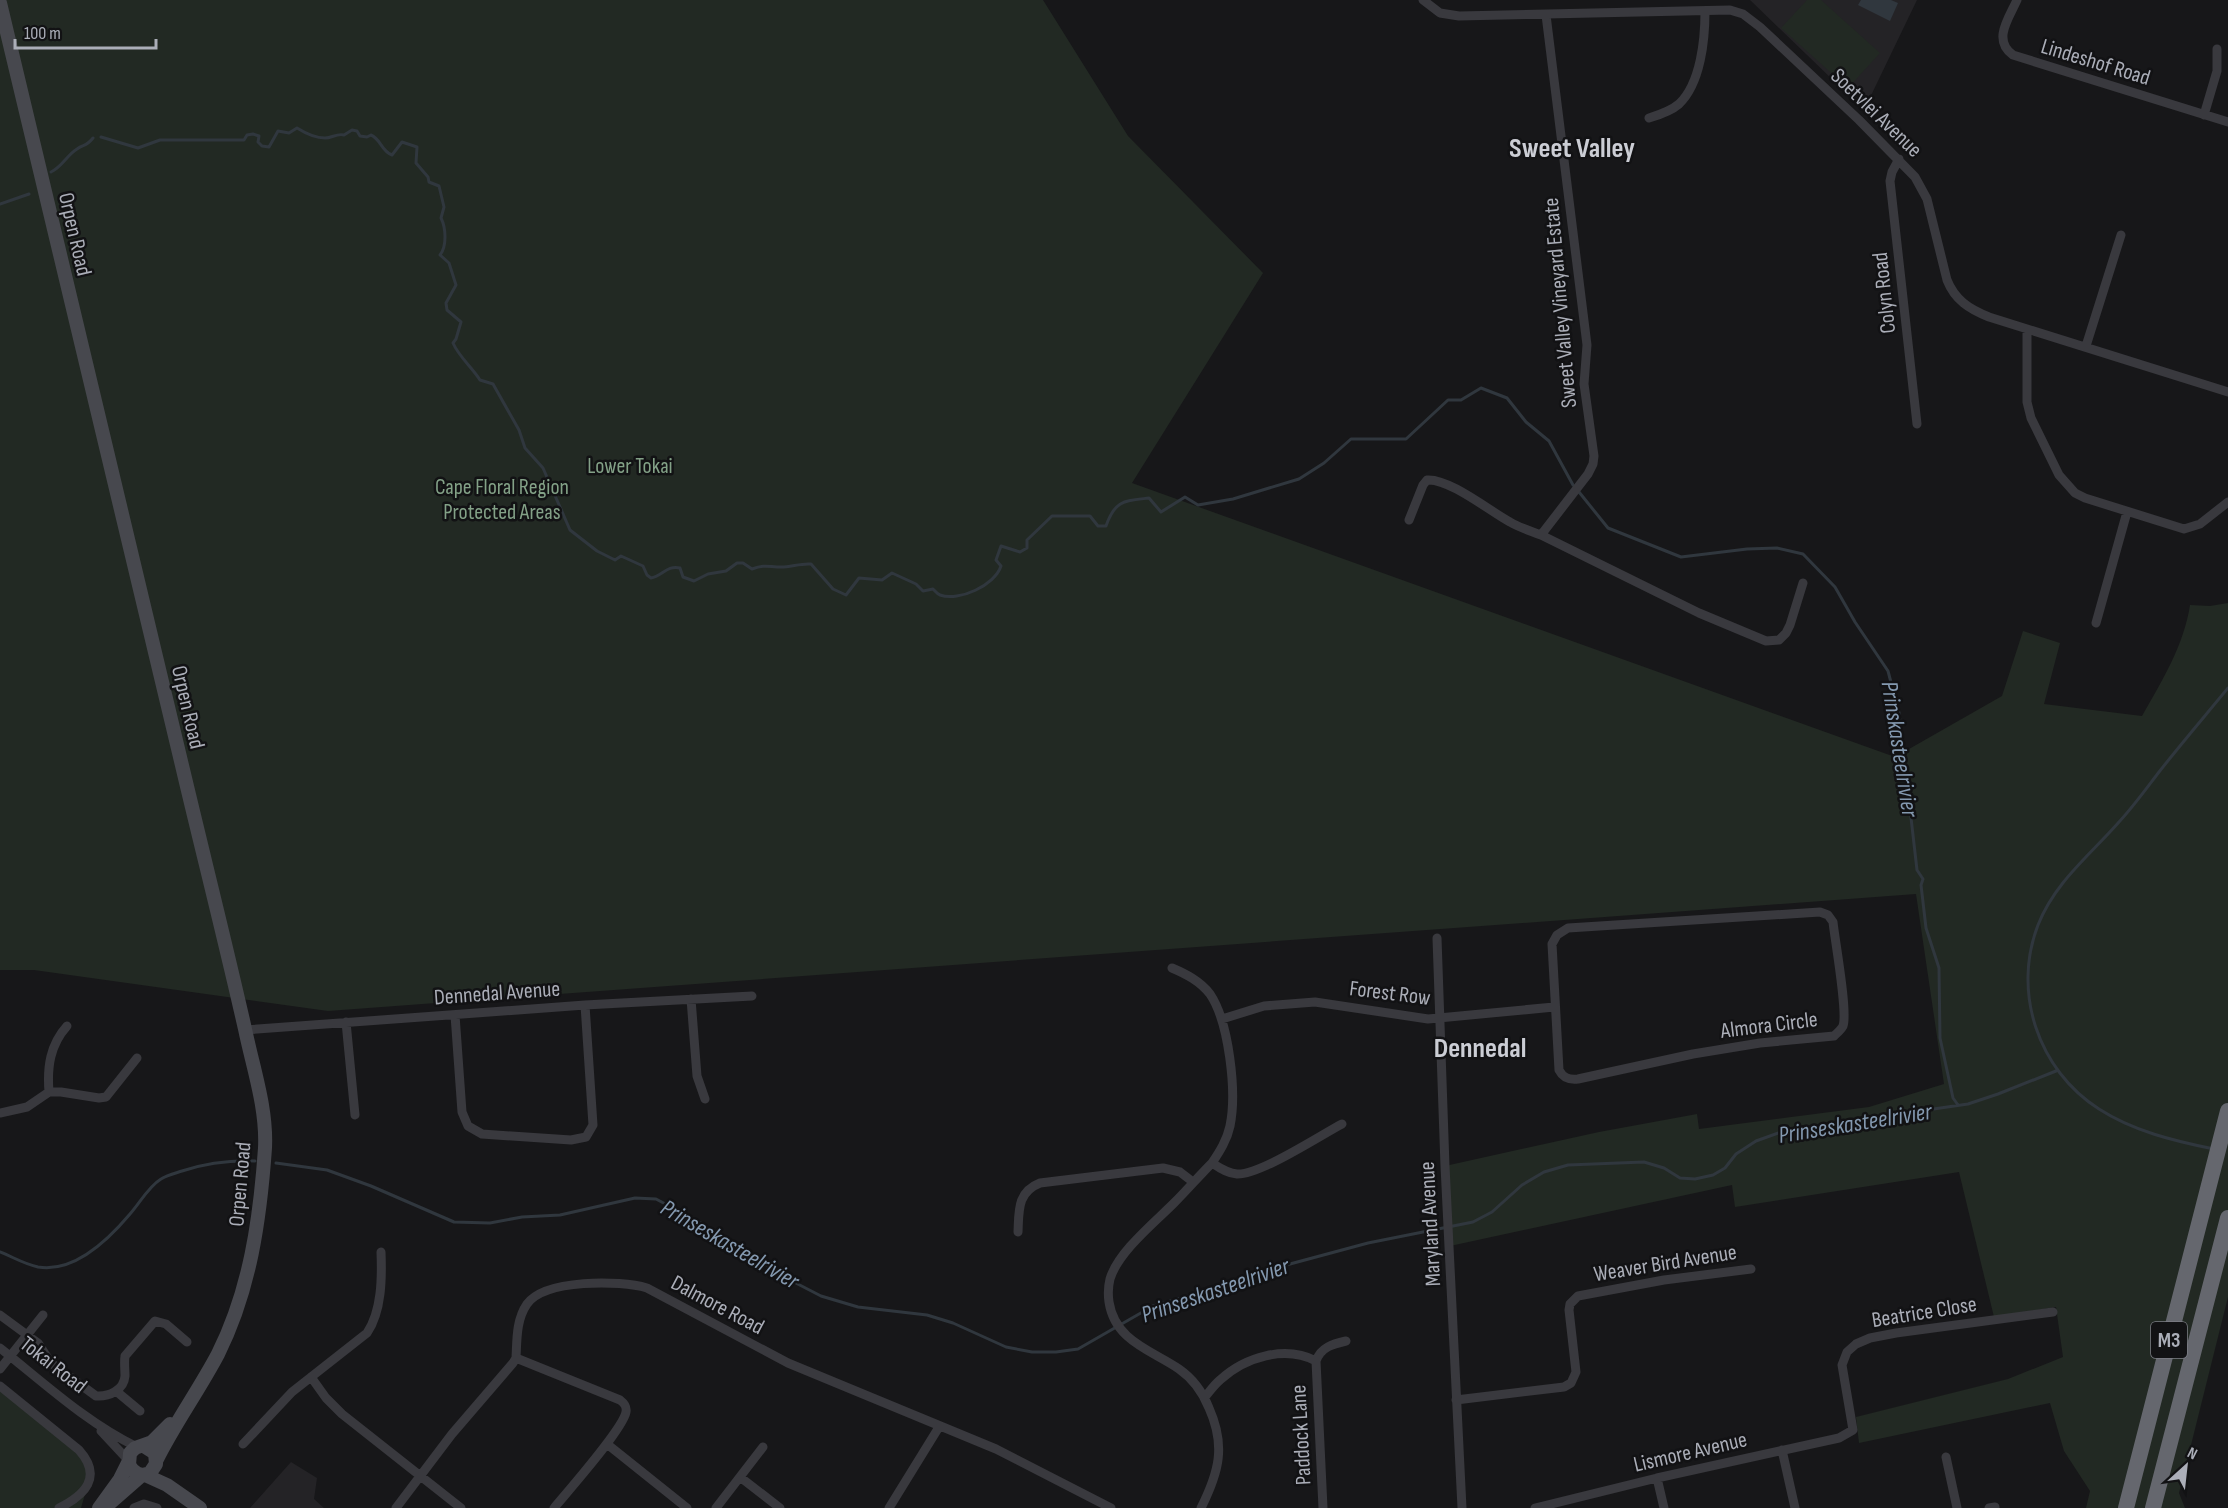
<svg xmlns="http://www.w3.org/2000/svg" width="2228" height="1508" font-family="'Sofia Sans Condensed',sans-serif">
<rect width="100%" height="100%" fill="#171719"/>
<!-- built -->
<path fill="#242326" d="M1750 0H1917L1864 110Z
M291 1462 317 1478 314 1499 324 1508H250Z"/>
<!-- green -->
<path fill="#222923" d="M0 0H1043L1128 136 1263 273 1132 483 1895 757 2002 696 2023 631 2060 643 2044 704 2142 716C2162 681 2184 645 2190 605L2210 606 2228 603V1297L2179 1493 2185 1508H2086L2090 1491 2064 1451 2050 1403 1859 1443 1856 1417 2008 1379 2063 1357 2056 1307 1994 1317 1959 1172 1735 1207 1732 1185 1450 1246 1445 1166 1599 1132 1697 1114 1699 1129 1869 1107 1944 1084 1916 894 328 1011 34 970H0Z
M1807 0H1821L1880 53 1848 88 1781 28Z
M0 1386 89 1462 90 1477 81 1508H0Z"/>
<!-- water -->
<path fill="#30373e" d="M1861 0H1891L1898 3 1890 21 1858 5Z"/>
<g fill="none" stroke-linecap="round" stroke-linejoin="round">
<!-- stream -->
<path stroke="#30373e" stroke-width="3" d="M101 137 138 148 160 140H244L247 135 253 134 259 136 258 142 262 146 269 147 278 131 289 133 297 128C305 133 314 138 325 138 332 138 337 133 344 135L352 130 357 131 360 136 367 137 371 135C381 139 381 151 392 155L402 142 417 147 416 163 428 177 429 182 439 186 444 207 441 218C446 228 447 246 440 255L449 263 456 285 446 303 447 310 461 322 456 339 453 343C459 357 472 367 480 380L493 384 519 430 525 448 543 468 570 530 597 551 615 560 621 556 643 566 647 575 651 578C662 576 667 565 680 568L683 577 694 581 708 574 726 571 737 563H743L752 569C765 564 769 567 781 567 791 567 801 563 811 564L833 589 846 595 859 578 882 580 892 573 916 584 923 591 933 589C935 591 937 594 940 595 959 602 995 585 1001 566L996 560 1001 546 1020 552 1027 548V540L1052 516H1090L1098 526H1106C1115 500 1124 501 1149 498L1161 512 1185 497 1198 505 1233 499 1299 479 1324 463 1351 439H1406L1448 400H1461L1481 388 1507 398 1526 422 1549 441 1573 485
M51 172C62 167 67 155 77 149 84 144 86 147 93 138
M0 204 29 194
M1579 492 1608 528 1681 557 1747 549 1777 548 1803 554 1835 587 1855 622 1888 671 1899 713 1917 870 1923 879 1921 885 1926 928 1939 968 1940 1038 1953 1098 1958 1105
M2214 1149C2174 1141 2133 1131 2099 1109 2038 1070 2012 992 2038 925 2055 882 2090 855 2119 822 2133 807 2146 789 2159 772 2181 744 2205 716 2228 688
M276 1163 327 1170 371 1186 454 1222 490 1223 522 1217 560 1215 635 1198 656 1199 701 1223 727 1242 790 1280 821 1296 858 1307 927 1315 953 1323 1006 1347 1032 1352H1056L1078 1349 1153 1306 1199 1293 1253 1274 1368 1243 1473 1222 1492 1212 1522 1185 1544 1172 1568 1165 1644 1162 1664 1168 1680 1178 1695 1179 1713 1175 1725 1168 1736 1154 1756 1141 1781 1132 1845 1126 1906 1113 1968 1104 1998 1094 2056 1071
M0 1252C13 1257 24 1264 38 1267 74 1273 109 1239 130 1214 140 1203 148 1187 161 1179 167 1175 176 1173 182 1171 207 1163 228 1160 255 1161"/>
<!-- minor -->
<path stroke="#39393e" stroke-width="9" d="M1423 0 1440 13 1459 16 1730 10 1743 14 1760 27 1859 120 1915 177 1927 199 1947 280C1955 300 1969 309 1989 317L2228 392
M2017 0C2009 18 1992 40 2013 55L2228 122
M2204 115 2217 71V49
M1649 118C1659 115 1671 111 1679 104 1701 83 1705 39 1705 11
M1899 159 1892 172 1890 181 1917 424
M2027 329V402L2031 418 2059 475 2075 493 2085 498 2184 529 2200 524 2228 502
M2086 346 2121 235
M1409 520 1423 485 1427 480C1449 478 1491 512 1510 522 1520 528 1531 531 1541 535L1699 613 1766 641 1779 640 1786 633 1790 625 1803 583
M1541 535 1588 474 1593 464 1594 456 1584 384 1587 345 1546 15
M2096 623 2127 512
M1820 912 1828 915 1833 922C1835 941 1848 1012 1843 1026 1841 1030 1837 1033 1834 1036L1760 1043 1693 1054 1578 1079C1569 1080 1563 1078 1559 1070L1552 944 1557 935 1568 928Z
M1437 938 1445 1166 1462 1508
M1172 968C1186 974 1200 981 1210 994 1229 1022 1237 1092 1230 1126 1227 1140 1220 1151 1212 1163 1199 1176 1187 1190 1174 1203 1154 1223 1118 1252 1110 1279 1108 1287 1108 1295 1109 1302 1115 1341 1151 1350 1179 1369 1192 1378 1203 1393 1209 1408 1226 1446 1219 1472 1201 1508
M691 999 697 1076 705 1099
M455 1015 462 1112 468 1126 482 1134 571 1140 586 1137 593 1125 585 1005
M1222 1019 1264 1006 1315 1002 1428 1019 1554 1007
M346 1022 355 1115
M245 1030 585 1005 752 996
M49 1092C47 1067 50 1045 67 1026
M0 1113 27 1107 49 1092H61L99 1098 106 1097 137 1058
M1212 1163C1220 1168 1227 1173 1237 1174 1260 1175 1319 1136 1342 1124
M1018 1232C1019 1211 1017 1192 1040 1183L1163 1168 1180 1172 1193 1182
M0 1315 38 1343 51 1363 96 1396C109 1397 124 1390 125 1376 125 1369 124 1363 125 1356L155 1321 166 1324 187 1342
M0 1348C44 1383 87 1423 137 1447
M516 1358 620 1400C624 1403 627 1406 626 1412 623 1429 568 1491 554 1508
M0 1369 43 1315
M311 1377 326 1398 342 1414 461 1508
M0 1386 79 1450C103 1477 85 1495 59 1508
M116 1391 140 1411
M1205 1397C1210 1391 1214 1385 1220 1380 1245 1357 1285 1345 1316 1361
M1456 1400 1564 1387 1571 1383 1576 1372 1569 1310 1570 1304 1578 1296 1664 1280 1751 1269
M101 1431 128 1460
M243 1444 292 1392 367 1333C382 1311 382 1277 381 1252
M607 1444 687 1508
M1782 1450 1795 1508
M1946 1457 1957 1508
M740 1477 780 1508
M1657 1478 1664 1508
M134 1508 144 1504 157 1508
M396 1508 452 1434 513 1363 516 1358C517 1340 516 1320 527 1304 545 1279 620 1280 647 1288L788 1363 996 1449 1111 1508
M716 1508 763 1447
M889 1508 939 1427
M1323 1508 1316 1361C1321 1347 1333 1344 1346 1341
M1535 1508 1657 1478 1839 1438 1853 1430 1842 1365 1847 1352 1856 1344 1870 1338 1896 1333 2053 1312
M1989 1508 1995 1507"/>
<!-- secondary -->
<path stroke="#47484e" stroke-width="14" d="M0 3C62 261 121 520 185 778 205 862 226 945 245 1029 253 1068 267 1108 265 1148 260 1220 250 1290 218 1354 199 1390 175 1423 157 1459
M144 1446 155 1453 156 1464 150 1473C141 1477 134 1474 129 1465L130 1453 135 1448 152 1442 170 1424
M145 1475 167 1485 200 1508
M110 1503 142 1475
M99 1508 120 1479 128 1463"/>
<!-- motorway -->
<path stroke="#65676e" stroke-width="16" d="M2126 1508 2228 1111
M2153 1508 2228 1218"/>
</g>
<g text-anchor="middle" stroke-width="5" stroke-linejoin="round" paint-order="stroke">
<!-- shield labels -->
<rect fill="#121214" stroke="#7d7f87" stroke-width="1.5" x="2151" y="1322" width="36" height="36" rx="4.5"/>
<g font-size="21" font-weight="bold" fill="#abaeb8">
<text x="2169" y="1347">M3</text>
</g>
<!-- street labels -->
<g font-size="22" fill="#abaeb8" stroke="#121214">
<text transform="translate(2096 61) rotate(17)" y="8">Lindeshof Road</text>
<text transform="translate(1877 112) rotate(44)" y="8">Soetvlei Avenue</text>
<text transform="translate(76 234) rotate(77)" y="8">Orpen Road</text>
<text transform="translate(1883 293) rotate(-96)" y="8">Colyn Road</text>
<text transform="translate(1559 303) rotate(-95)" y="8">Sweet Valley Vineyard Estate</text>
<text transform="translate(189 707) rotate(77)" y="8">Orpen Road</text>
<text transform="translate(497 992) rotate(-4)" y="8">Dennedal Avenue</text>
<text transform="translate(1390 992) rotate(7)" y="8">Forest Row</text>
<text transform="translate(1769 1024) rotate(-7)" y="8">Almora Circle</text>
<text transform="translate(239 1184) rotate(-85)" y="8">Orpen Road</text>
<text transform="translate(1429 1224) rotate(-93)" y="8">Maryland Avenue</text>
<text transform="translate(1665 1262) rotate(-9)" y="8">Weaver Bird Avenue</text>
<text transform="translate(718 1304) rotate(28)" y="8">Dalmore Road</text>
<text transform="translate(1924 1311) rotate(-9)" y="8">Beatrice Close</text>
<text transform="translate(54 1364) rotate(38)" y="8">Tokai Road</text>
<text transform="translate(1300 1435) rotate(-93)" y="8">Paddock Lane</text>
<text transform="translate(1690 1451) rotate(-13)" y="8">Lismore Avenue</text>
</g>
<!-- park labels -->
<g font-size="22" fill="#83a187" stroke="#121214">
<text x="630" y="473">Lower Tokai</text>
<text x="502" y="494">Cape Floral Region<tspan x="502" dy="25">Protected Areas</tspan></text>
</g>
<!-- water labels -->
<g font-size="24" font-style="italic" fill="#8499b0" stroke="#121214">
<text transform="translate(1900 749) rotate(81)" y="8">Prinskasteelrivier</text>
<text transform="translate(1855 1123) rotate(-9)" y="8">Prinseskasteelrivier</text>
<text transform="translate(730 1244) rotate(30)" y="8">Prinseskasteelrivier</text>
<text transform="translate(1215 1290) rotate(-19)" y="8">Prinseskasteelrivier</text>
</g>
<!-- district labels -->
<g font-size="28" font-weight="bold" fill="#cbcdd4" stroke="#121214">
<text x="1572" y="157">Sweet Valley</text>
<text x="1480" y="1057">Dennedal</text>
</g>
</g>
<!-- north arrow -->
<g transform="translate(2186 1466) rotate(27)" stroke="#121214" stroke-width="4.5" paint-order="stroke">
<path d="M0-4.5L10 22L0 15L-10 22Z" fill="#abaeb8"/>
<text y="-9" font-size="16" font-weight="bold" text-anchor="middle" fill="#abaeb8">N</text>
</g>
<!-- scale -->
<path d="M15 39v9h141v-9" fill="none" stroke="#abaeb8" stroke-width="3"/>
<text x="24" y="39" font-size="18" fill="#abaeb8" stroke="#121214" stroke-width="4.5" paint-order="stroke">100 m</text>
</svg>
